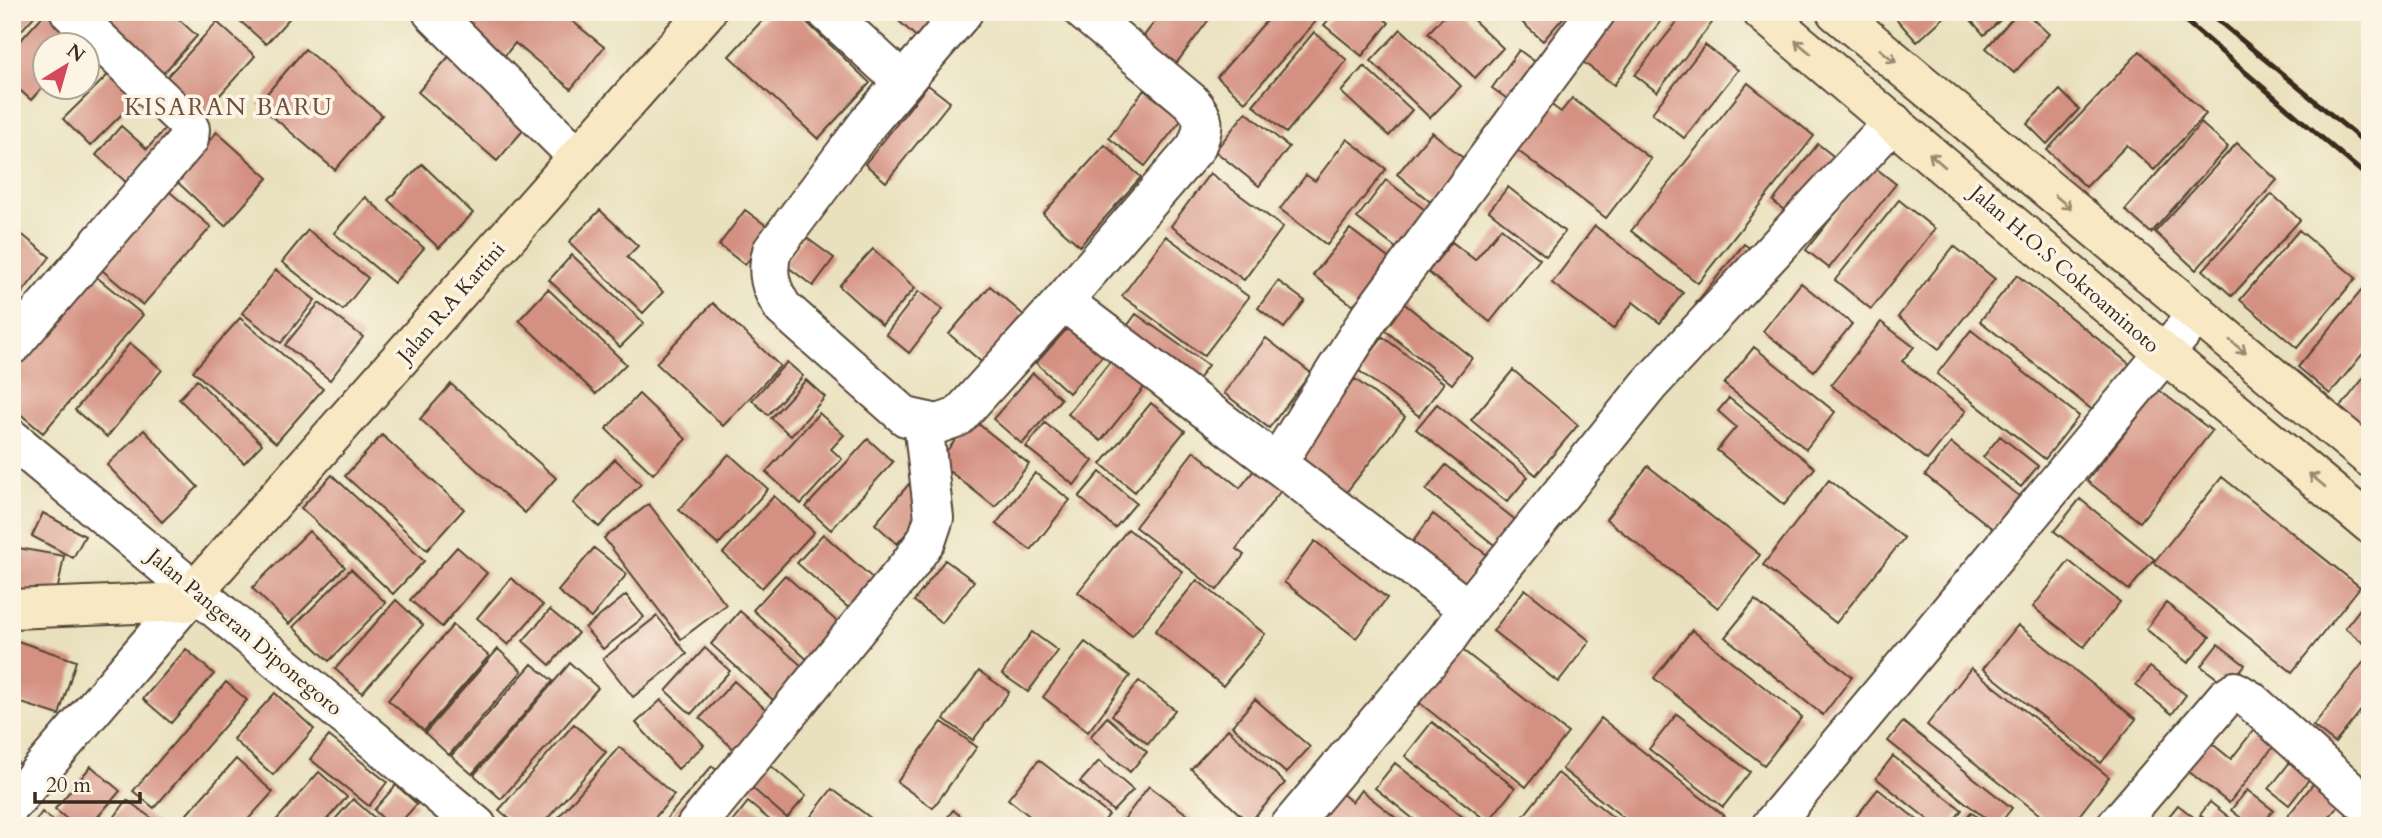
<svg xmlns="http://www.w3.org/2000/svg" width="2382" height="838" font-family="Cardo,serif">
<rect width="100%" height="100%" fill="#fcf5e5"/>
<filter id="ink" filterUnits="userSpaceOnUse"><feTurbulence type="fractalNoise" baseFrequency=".0143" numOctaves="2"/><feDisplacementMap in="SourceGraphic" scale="14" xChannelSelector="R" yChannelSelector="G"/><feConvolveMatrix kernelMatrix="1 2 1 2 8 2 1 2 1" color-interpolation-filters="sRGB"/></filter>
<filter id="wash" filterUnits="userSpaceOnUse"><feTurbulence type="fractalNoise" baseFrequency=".00686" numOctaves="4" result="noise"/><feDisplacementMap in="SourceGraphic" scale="28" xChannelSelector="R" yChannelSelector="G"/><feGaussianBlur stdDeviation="1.57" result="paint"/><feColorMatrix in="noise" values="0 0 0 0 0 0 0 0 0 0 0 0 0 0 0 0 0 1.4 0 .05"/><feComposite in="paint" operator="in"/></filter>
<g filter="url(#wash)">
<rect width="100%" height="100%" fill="#e9e1bd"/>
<g id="blocks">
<!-- building -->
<path fill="#d49182" d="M12 12H38L12 41Z
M46 12H60L79 46H46V83L31 100 12 83V50Z
M90 12H171L197 36 160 77Z
M230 12H295L266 44Z
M461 12H561L604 47 571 89 515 43 502 59 454 20Z
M770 12H796L870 83 818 139 729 56Z
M889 12H937L944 19 923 43Z
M1162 12H1210L1213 14 1172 69 1138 44Z
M1274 12H1305L1316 21 1245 102 1217 77Z
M1335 12H1376L1389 23 1362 56 1324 25Z
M1448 12H1465L1503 48 1475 78 1428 33Z
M1518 12H1568L1543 41 1515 16Z
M1613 12H1667L1614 85 1579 59Z
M1685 12H1698L1712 23 1657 92 1635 75Z
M1890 12H1950L1917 42Z
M1964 12H2009L1984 35Z
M2018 12H2025L2049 34 2014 73 1986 48Z
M217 22 255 56 202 115 164 80Z
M1401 29 1461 86 1430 118 1371 61Z
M1314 32 1347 60 1286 133 1253 105Z
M1705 45 1738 70 1684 138 1652 113Z
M305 49 382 115 335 170 258 104Z
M1519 50 1546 70 1519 107 1492 88Z
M2140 51 2206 114 2154 170 2127 145 2086 187 2047 150Z
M452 53 531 121 497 161 418 92Z
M117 66 144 92 90 146 63 119Z
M1364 66 1412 110 1389 136 1341 92Z
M1748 83 1814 136 1698 283 1631 231Z
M928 85 950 102 886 182 865 164Z
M1144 90 1182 119 1145 166 1109 138Z
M2060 90 2079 109 2047 144 2027 124Z
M1572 98 1651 159 1606 218 1509 144 1543 99 1561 112Z
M1246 112 1289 147 1259 186 1215 151Z
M2201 123 2228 147 2151 233 2125 210Z
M169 124 186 139 138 193 96 155 121 126 147 149Z
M217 132 268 178 225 226 174 179Z
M1432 132 1469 163 1434 205 1397 174Z
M1347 139 1386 169 1327 245 1280 209 1306 175 1315 181Z
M2237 143 2277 180 2196 270 2155 232Z
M1818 144 1842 163 1796 220 1773 201Z
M1105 145 1141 177 1080 246 1043 214Z
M422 164 473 213 439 248 388 200Z
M1873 166 1896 184 1829 268 1806 250Z
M1210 173 1283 227 1244 280 1171 226Z
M1386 180 1434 217 1405 255 1357 218Z
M164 187 211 227 143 305 96 265Z
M1508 187 1565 232 1546 256 1489 211Z
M2272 194 2300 220 2232 296 2203 270Z
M365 197 424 248 394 283 334 233Z
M1899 200 1935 229 1871 309 1835 280Z
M600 210 638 246 627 257 663 292 643 313 569 242Z
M745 210 771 229 745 265 719 245Z
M1595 226 1683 293 1660 323 1633 302 1613 329 1552 283Z
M1501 228 1540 259 1490 322 1428 272 1452 242 1475 260Z
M1350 229 1396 264 1359 310 1313 275Z
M308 230 368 278 343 310 282 262Z
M2299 230 2356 278 2297 348 2240 300Z
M20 233 50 257 12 306V243Z
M804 236 834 258 813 286 784 264Z
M1166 236 1249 297 1204 356 1122 296Z
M1744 244 1757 254 1709 313 1696 303Z
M1954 246 1995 279 1939 349 1898 317Z
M873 249 915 288 882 325 839 286Z
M572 255 644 323 620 347 549 280Z
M88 270 143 315 43 433 12 407V361Z
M276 270 315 300 281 343 242 313Z
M2017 275 2132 366 2095 412 1980 321Z
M1278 281 1305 301 1284 328 1258 308Z
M1801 283 1852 324 1814 371 1763 331Z
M2366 285 2370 288V345L2330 394 2298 367Z
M990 286 1026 317 985 365 949 334Z
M548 289 626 364 596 394 519 320Z
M919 291 943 309 909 353 886 334Z
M1401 301 1472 358 1452 384 1381 327Z
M319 303 363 337 330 380 285 345Z
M713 303 780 366 723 426 656 363Z
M1136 314 1208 365 1192 388 1120 336Z
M240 318 323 389 276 443 193 371Z
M1074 321 1107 351 1069 393 1036 363Z
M1881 322 1914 347 1902 361 1966 411 1927 460 1831 385Z
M1971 330 2079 416 2045 459 1937 374Z
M1383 337 1444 383 1419 416 1358 370Z
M1266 338 1311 373 1269 428 1224 393Z
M130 343 162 370 107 437 75 410Z
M1754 347 1835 412 1806 449 1724 384Z
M1113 358 1146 385 1101 441 1068 414Z
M787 362 803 376 768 415 752 400Z
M1513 370 1578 425 1536 475 1471 420Z
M2370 370V432L2340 408Z
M1033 373 1061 399 1022 444 993 419Z
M1355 379 1405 417 1341 499 1292 461Z
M197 380 262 444 244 463 179 399Z
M806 380 825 397 791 436 771 418Z
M451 384 556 478 525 513 420 419Z
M2159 390 2212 431 2140 522 2087 481Z
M639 394 686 439 653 474 606 429Z
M1729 398 1815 468 1784 505 1717 450 1736 427 1718 411Z
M1151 403 1185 431 1135 492 1101 464Z
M1437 404 1528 477 1507 502 1416 429Z
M819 413 844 435 831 449 842 459 801 504 766 472Z
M972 419 1029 464 995 507 938 462Z
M1045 423 1093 461 1074 485 1026 447Z
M144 430 198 487 162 522 107 465Z
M382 435 464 509 427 550 345 476Z
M2000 436 2038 466 2021 487 1983 457Z
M868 439 893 462 831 530 806 507Z
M1951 443 2019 496 1993 529 1925 475Z
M1194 451 1240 488 1259 464 1286 484 1236 549 1244 555 1217 590 1135 527Z
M729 454 768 489 718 545 679 510Z
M615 459 641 484 599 527 573 503Z
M1446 465 1518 522 1498 548 1426 490Z
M1648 466 1760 555 1718 608 1606 519Z
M1100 472 1136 503 1115 528 1079 497Z
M1035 473 1070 500 1031 550 996 524Z
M332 475 424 561 393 594 301 508Z
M2222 477 2360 587 2292 672 2154 562Z
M1829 480 1904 538 1836 623 1763 565Z
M909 484 932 504 897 544 875 524Z
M774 496 814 532 762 588 723 553Z
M2080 499 2154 559 2129 590 2054 531Z
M649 504 726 605 681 639 604 538Z
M43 513 85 536 73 558 32 536Z
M1433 514 1487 555 1457 594 1404 554Z
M1128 529 1183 572 1132 636 1078 592Z
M309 531 345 567 289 624 252 588Z
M823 534 877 582 851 610 797 563Z
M1315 541 1387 598 1356 638 1284 582Z
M12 547 64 556 55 603 12 595Z
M457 547 487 573 442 627 410 600Z
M594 548 627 574 591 618 558 591Z
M945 560 974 581 942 623 914 601Z
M2069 561 2120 602 2084 647 2033 607Z
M351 569 386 603 329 661 293 627Z
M785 575 843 627 811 663 753 610Z
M511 578 543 605 508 645 477 618Z
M1197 580 1265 634 1223 686 1155 631Z
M1525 589 1590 641 1558 682 1493 631Z
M626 595 644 617 603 649 585 628Z
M2370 596V639L2366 645 2345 628Z
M396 600 423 625 362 693 335 669Z
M1755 600 1852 677 1823 715 1725 637Z
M2166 603 2210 637 2188 663 2146 629Z
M550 610 578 633 550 665 523 641Z
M740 611 803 667 773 700 711 644Z
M657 616 687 654 633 697 603 659Z
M453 625 489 656 424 731 388 700Z
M2018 625 2136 719 2101 763 1983 669Z
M1692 630 1802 717 1764 765 1654 678Z
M1032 632 1058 651 1028 692 1002 674Z
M12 639 76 661 59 715 12 700Z
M1085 642 1130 676 1088 732 1043 697Z
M2218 644 2245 665 2227 686 2201 666Z
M705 648 730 671 691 714 666 691Z
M1460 648 1568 733 1526 787 1412 697Z
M186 649 214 674 171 723 143 699Z
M498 649 522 671 449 755 425 733Z
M2370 654V699L2335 743 2313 726Z
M570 663 598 688 501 799 474 775Z
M532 664 553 681 472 774 451 756Z
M2150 667 2186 695 2172 714 2136 685Z
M1971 668 2109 777 2071 826H2054L1927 725Z
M979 671 1009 692 973 740 944 719Z
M734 681 773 716 739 754 700 718Z
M1139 681 1175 710 1148 744 1112 715Z
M226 682 247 700 154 808 133 791Z
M275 693 314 729 273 775 233 739Z
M1255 699 1310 747 1286 773 1232 726Z
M661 700 704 745 678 769 636 723Z
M1677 714 1750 772 1723 807 1649 749Z
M1107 717 1147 752 1130 772 1090 737Z
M1601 718 1728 819 1722 826H1634L1562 769Z
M942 722 977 747 933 808 897 782Z
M1432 722 1515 788 1488 822 1405 756Z
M1903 722 2012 808 1998 826H1995L1888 741Z
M2260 722 2280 738 2229 803 2183 767 2205 738 2231 759Z
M574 724 606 752 541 826H518L499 810Z
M1228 729 1285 783 1249 823 1191 769Z
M329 736 387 782 369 806 310 759Z
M619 747 674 795 648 826H551Z
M12 756 21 766 12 775Z
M1893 756 1962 810 1949 826H1936L1876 778Z
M2294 757 2314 773 2289 805 2269 789Z
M762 758 806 796 787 818 743 780Z
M236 759 273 792 242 826H182L179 823Z
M1039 760 1109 815 1100 826H1042L1008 799Z
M1099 761 1133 790 1113 811 1080 782Z
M1395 763 1474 826H1422L1375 788Z
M91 766 120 791 90 826H75L55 809Z
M712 766 728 780 688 826H660Z
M319 772 347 797 321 826H271Z
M1558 773 1624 826H1521L1518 823Z
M2317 779 2343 800 2322 826H2288L2283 822Z
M396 785 417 804 397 826H391L374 810Z
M1149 786 1196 821 1193 826H1127L1122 822Z
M832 789 876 822 873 826 805 824Z
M1878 789 1925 826H1849Z
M1361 790 1406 826H1318L1315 824 1340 792 1352 802Z
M2247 790 2273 810 2261 826H2251L2231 810Z
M353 799 377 820 372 826H329Z
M127 800 162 826H108Z
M748 802 777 826H729Z
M2210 802 2240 826H2213L2200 815Z
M2178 805 2205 826H2161Z
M953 810 973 826H941Z
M42 812 59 826H32Z
M1971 812 1988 826H1960Z
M2349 812 2365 826H2338Z"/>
</g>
</g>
<g filter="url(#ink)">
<use href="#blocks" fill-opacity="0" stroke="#554536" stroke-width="2"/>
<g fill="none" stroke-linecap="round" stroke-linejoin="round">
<!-- street casing -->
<g stroke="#554536" stroke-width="42">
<path id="street" d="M432 12 578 157
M827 12 903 82
M963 12 868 123 772 251C766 273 770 288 783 308L906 417 938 424 958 417 1063 301 1196 147C1205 125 1206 118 1190 101L1084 12
M1063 301 1468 609
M12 345 189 139 190 129 185 121 70 12
M12 439 477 826
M1277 463 1369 318 1596 12
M12 804 185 602
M696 826 909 565 927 539 934 518 923 422
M1290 826 1446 640 1468 609 1649 385 1893 122
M1771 826 2198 313
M2116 826 2226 697 2235 691 2250 700 2370 808"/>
</g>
<!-- secondary casing -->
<g stroke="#554536" stroke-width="42">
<path id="secondary" d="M1762 12 2164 353 2370 524
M1836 12 2370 458
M12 609 185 602 706 12"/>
</g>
<!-- street -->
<use href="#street" stroke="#fff" stroke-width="38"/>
<!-- secondary -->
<use href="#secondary" stroke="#f8e8c3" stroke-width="38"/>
<!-- rail -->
<path stroke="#3b2a1e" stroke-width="5" d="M2175 12 2370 179
M2208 12 2370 147"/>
</g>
<!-- one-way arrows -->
<defs><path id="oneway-shaft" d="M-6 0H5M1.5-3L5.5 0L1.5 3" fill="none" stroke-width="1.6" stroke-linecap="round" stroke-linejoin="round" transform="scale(1.75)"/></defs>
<g stroke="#9a8970">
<use href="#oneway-shaft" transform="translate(1803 47) rotate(-140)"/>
<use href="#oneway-shaft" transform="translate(1888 56) rotate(40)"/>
<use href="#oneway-shaft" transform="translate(1937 160) rotate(-139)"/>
<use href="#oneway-shaft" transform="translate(2063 202) rotate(40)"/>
<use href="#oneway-shaft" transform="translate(2238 347) rotate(40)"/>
<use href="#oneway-shaft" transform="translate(2317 480) rotate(-140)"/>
</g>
</g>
<g text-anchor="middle" stroke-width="7" stroke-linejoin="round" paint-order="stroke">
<!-- street labels -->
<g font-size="21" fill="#3b2a1e" stroke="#fcf5e5">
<text transform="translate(2065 269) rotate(41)" y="7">Jalan H.O.S Cokroaminoto</text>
<text transform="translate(451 302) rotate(-49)" y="7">Jalan R.A Kartini</text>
<text transform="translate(245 632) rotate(40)" y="7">Jalan Pangeran Diponegoro</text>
</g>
<!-- quarter labels -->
<g font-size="24" letter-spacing="2" fill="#714e41" stroke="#fcf5e5">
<text x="229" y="115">KISARAN BARU</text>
</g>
</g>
<!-- margin -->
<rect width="2382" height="838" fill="none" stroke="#fcf5e5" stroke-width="42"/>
<!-- north arrow -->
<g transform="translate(66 66) rotate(37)"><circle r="33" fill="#fcf5e5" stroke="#afa495" stroke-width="2"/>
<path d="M0-5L12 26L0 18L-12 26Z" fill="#d1495b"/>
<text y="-10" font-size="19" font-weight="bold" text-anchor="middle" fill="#3b2a1e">N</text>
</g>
<!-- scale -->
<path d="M35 792v10h105v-10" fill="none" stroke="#3b2a1e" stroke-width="3.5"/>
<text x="46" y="792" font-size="21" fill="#3b2a1e" stroke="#fcf5e5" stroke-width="5" paint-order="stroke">20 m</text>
</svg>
